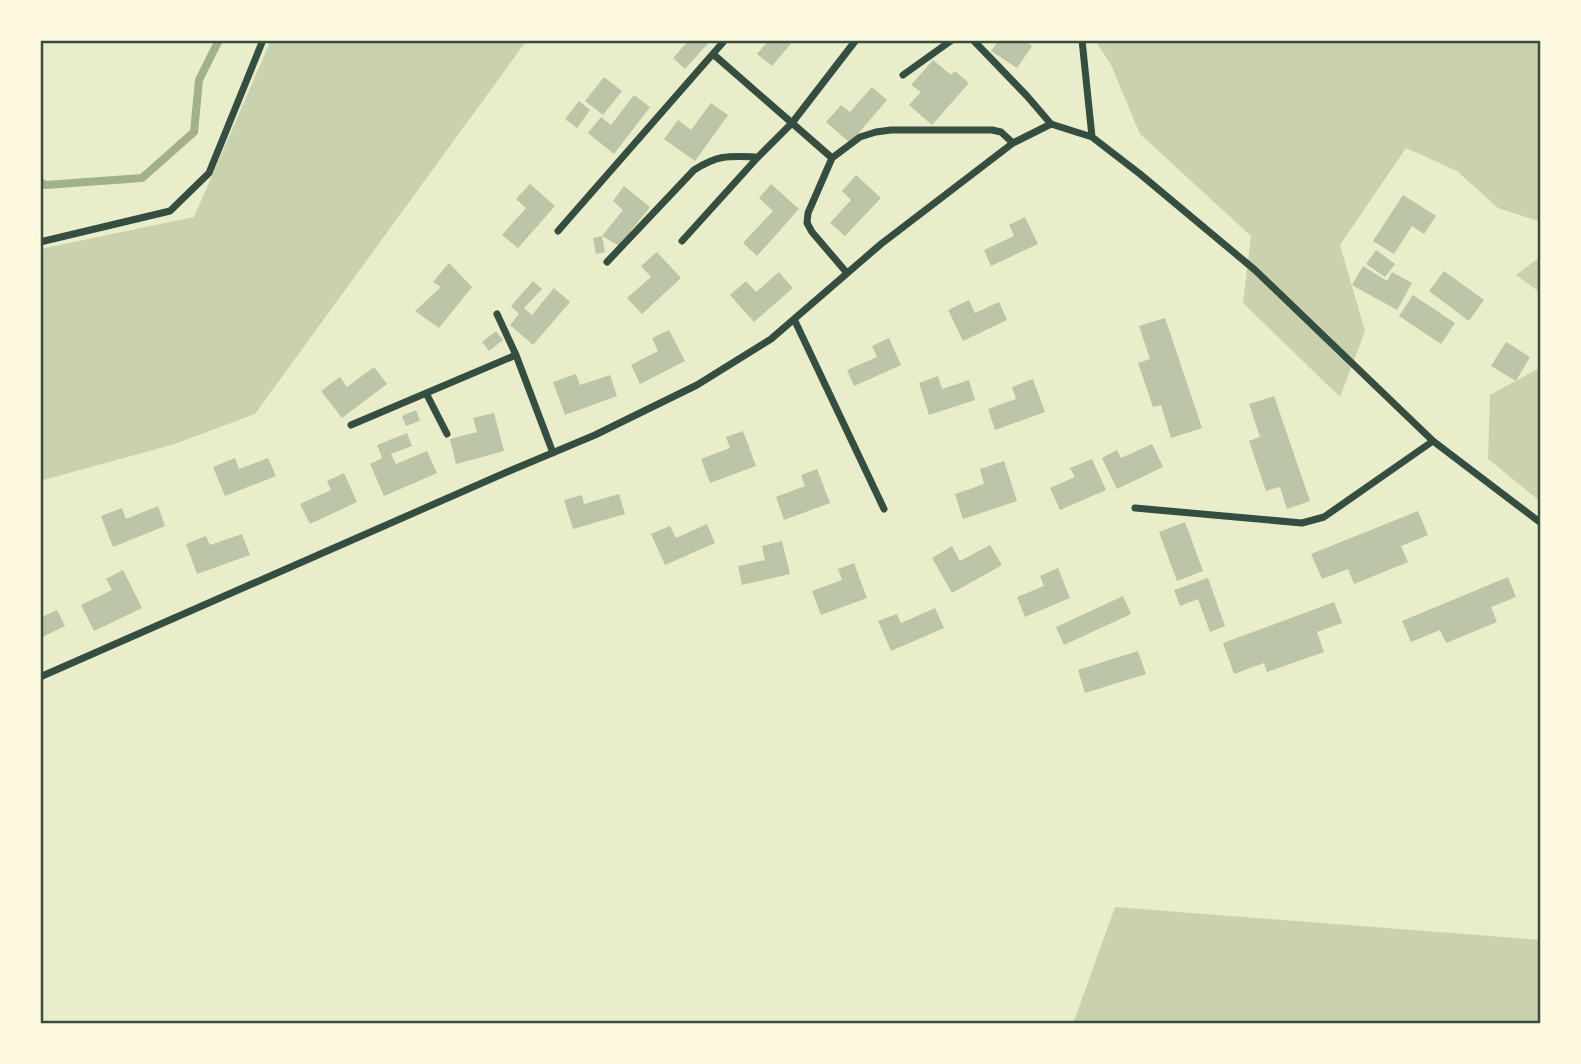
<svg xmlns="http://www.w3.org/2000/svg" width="1581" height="1064" font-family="'Titillium Web',sans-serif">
<rect width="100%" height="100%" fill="#e9edc9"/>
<!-- green -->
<path fill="#cad2ad" d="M271 40H527L255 414 175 444 40 481V249L194 217Z
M1095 40H1541V222L1498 208 1457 171 1406 148 1340 245 1365 331 1340 397 1243 303 1251 236 1140 134 1111 65Z
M1541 256V293L1516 275Z
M1541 367V502L1488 459 1490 395Z
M1115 907 1541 940V1024H1073Z"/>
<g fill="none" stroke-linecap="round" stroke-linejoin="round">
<!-- stream -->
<path stroke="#a3b18a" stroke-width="8" d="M40 182 45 185 142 178 194 132 199 80 219 40"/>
</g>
<!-- building -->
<path fill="#bcc5a7" d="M689 40H711L685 69 673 58Z
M769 40H794L772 66 757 54Z
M999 40H1024L1032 46 1017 68 991 51Z
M933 60 951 75 955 71 969 83 932 125 909 105 921 92 911 85Z
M604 77 622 91 603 115 585 101Z
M872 87 887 100 850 143 826 122 841 105 850 112Z
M634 95 650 107 614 154 588 133 601 117 611 125Z
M579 101 590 110 577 128 565 119Z
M711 103 728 115 695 161 664 139 678 120 691 130Z
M856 175 881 198 845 236 830 223 851 200 842 191Z
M530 184 555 206 518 248 502 235 526 208 516 199Z
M771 184 799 209 757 256 743 243 773 211 759 198Z
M624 186 650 207 619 246 602 236 623 210 613 201Z
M1403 195 1436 216 1424 234 1412 226 1394 254 1373 241Z
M1025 217 1038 244 991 266 984 250 1014 236 1009 225Z
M602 236 605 252 596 254 593 238Z
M1376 250 1395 264 1385 277 1366 264Z
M657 252 681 278 642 314 627 298 651 277 641 266Z
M449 263 472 287 439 328 415 311 441 287 433 282Z
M1363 266 1387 281 1392 272 1412 283 1397 310 1352 285Z
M1444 271 1484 300 1469 321 1429 291Z
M779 272 793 288 754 322 730 295 746 281 756 292Z
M533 281 542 289 524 308 532 315 554 288 570 302 533 345 510 325 519 314 511 306Z
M1413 295 1455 323 1441 344 1399 316Z
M969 300 975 313 999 302 1007 320 963 341 948 310Z
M1165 318 1202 428 1171 438 1161 405 1153 407 1138 363 1150 359 1139 326Z
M669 330 685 361 640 384 631 365 658 351 652 338Z
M496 331 503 340 489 351 482 342Z
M889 338 901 365 854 386 847 370 877 357 872 346Z
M1506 342 1530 357 1516 381 1491 366Z
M374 367 387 384 342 418 321 391 340 377 347 387Z
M576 374 580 385 610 375 617 396 565 415 553 382Z
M938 376 942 389 969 380 975 400 929 415 919 383Z
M1033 379 1045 412 995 430 988 409 1016 399 1012 387Z
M1274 396 1310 501 1287 509 1280 487 1266 491 1249 441 1260 437 1249 404Z
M416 410 420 421 406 426 402 416Z
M494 413 504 451 456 464 450 439 477 432 473 418Z
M743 431 756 466 710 483 701 459 730 448 726 437Z
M407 433 412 446 391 454 396 464 427 451 437 473 384 496 370 464 382 458 377 445Z
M1152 444 1163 467 1117 489 1102 458 1117 450 1121 458Z
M235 458 239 469 268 458 276 476 225 496 213 467Z
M1092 459 1106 490 1060 510 1050 488 1075 477 1070 468Z
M1004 461 1017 501 963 519 955 494 984 484 980 469Z
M817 469 830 503 784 520 776 497 805 486 801 475Z
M344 473 357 502 310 524 300 504 331 490 327 481Z
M619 494 625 514 573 529 564 500 582 495 584 504Z
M158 506 165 526 113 547 101 516 122 508 126 519Z
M1418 511 1428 535 1401 546 1408 562 1354 584 1348 569 1322 579 1311 554Z
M1185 522 1203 571 1177 581 1159 532Z
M707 524 715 543 665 565 651 534 670 526 676 538Z
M242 534 250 555 197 574 186 544 206 536 210 545Z
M782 541 790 574 742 585 738 566 765 560 762 546Z
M990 545 1002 565 952 593 932 558 952 546 960 561Z
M854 563 867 598 821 615 812 591 842 580 838 569Z
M1058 568 1070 598 1025 617 1017 597 1044 586 1040 576Z
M123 570 142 608 94 631 81 605 112 590 106 579Z
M1508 577 1516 597 1491 607 1497 622 1446 643 1440 630 1411 642 1402 621Z
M1208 578 1225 626 1210 632 1198 599 1180 606 1174 590Z
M1123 596 1131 614 1064 645 1056 627Z
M1334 602 1342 623 1317 632 1324 652 1267 672 1264 663 1234 674 1223 643Z
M935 608 944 628 891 651 878 621 897 614 901 623Z
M57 610 65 626 40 638V618Z
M1138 651 1146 674 1085 693 1078 670Z"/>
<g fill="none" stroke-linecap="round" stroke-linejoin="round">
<!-- minor -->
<path stroke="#344e41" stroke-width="7" d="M973 40 1027 96 1051 124
M1082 40 1092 137
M903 75 952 40
M832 158 792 123 856 40
M558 231 725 40
M682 241 758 157 792 123 713 54
M40 242 170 211 209 173 263 40
M607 262 694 170C719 154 730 156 758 157
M847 273 812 232 807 223 808 213 832 158 860 137 876 132 891 130H992L1001 132 1013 143
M794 319 884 509
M516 355 553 453
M426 393 447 434
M351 425 516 355 497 314
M1135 508 1302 523 1324 517 1433 441
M40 677 507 472 595 435 697 385 771 339 881 244 1013 143 1051 124 1092 137 1140 174 1255 270 1433 441 1541 523"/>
</g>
<!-- border -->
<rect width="1581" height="1064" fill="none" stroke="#fefae0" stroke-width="84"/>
<rect x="42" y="42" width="1497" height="980" fill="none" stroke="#344e41" stroke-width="2.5"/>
</svg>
